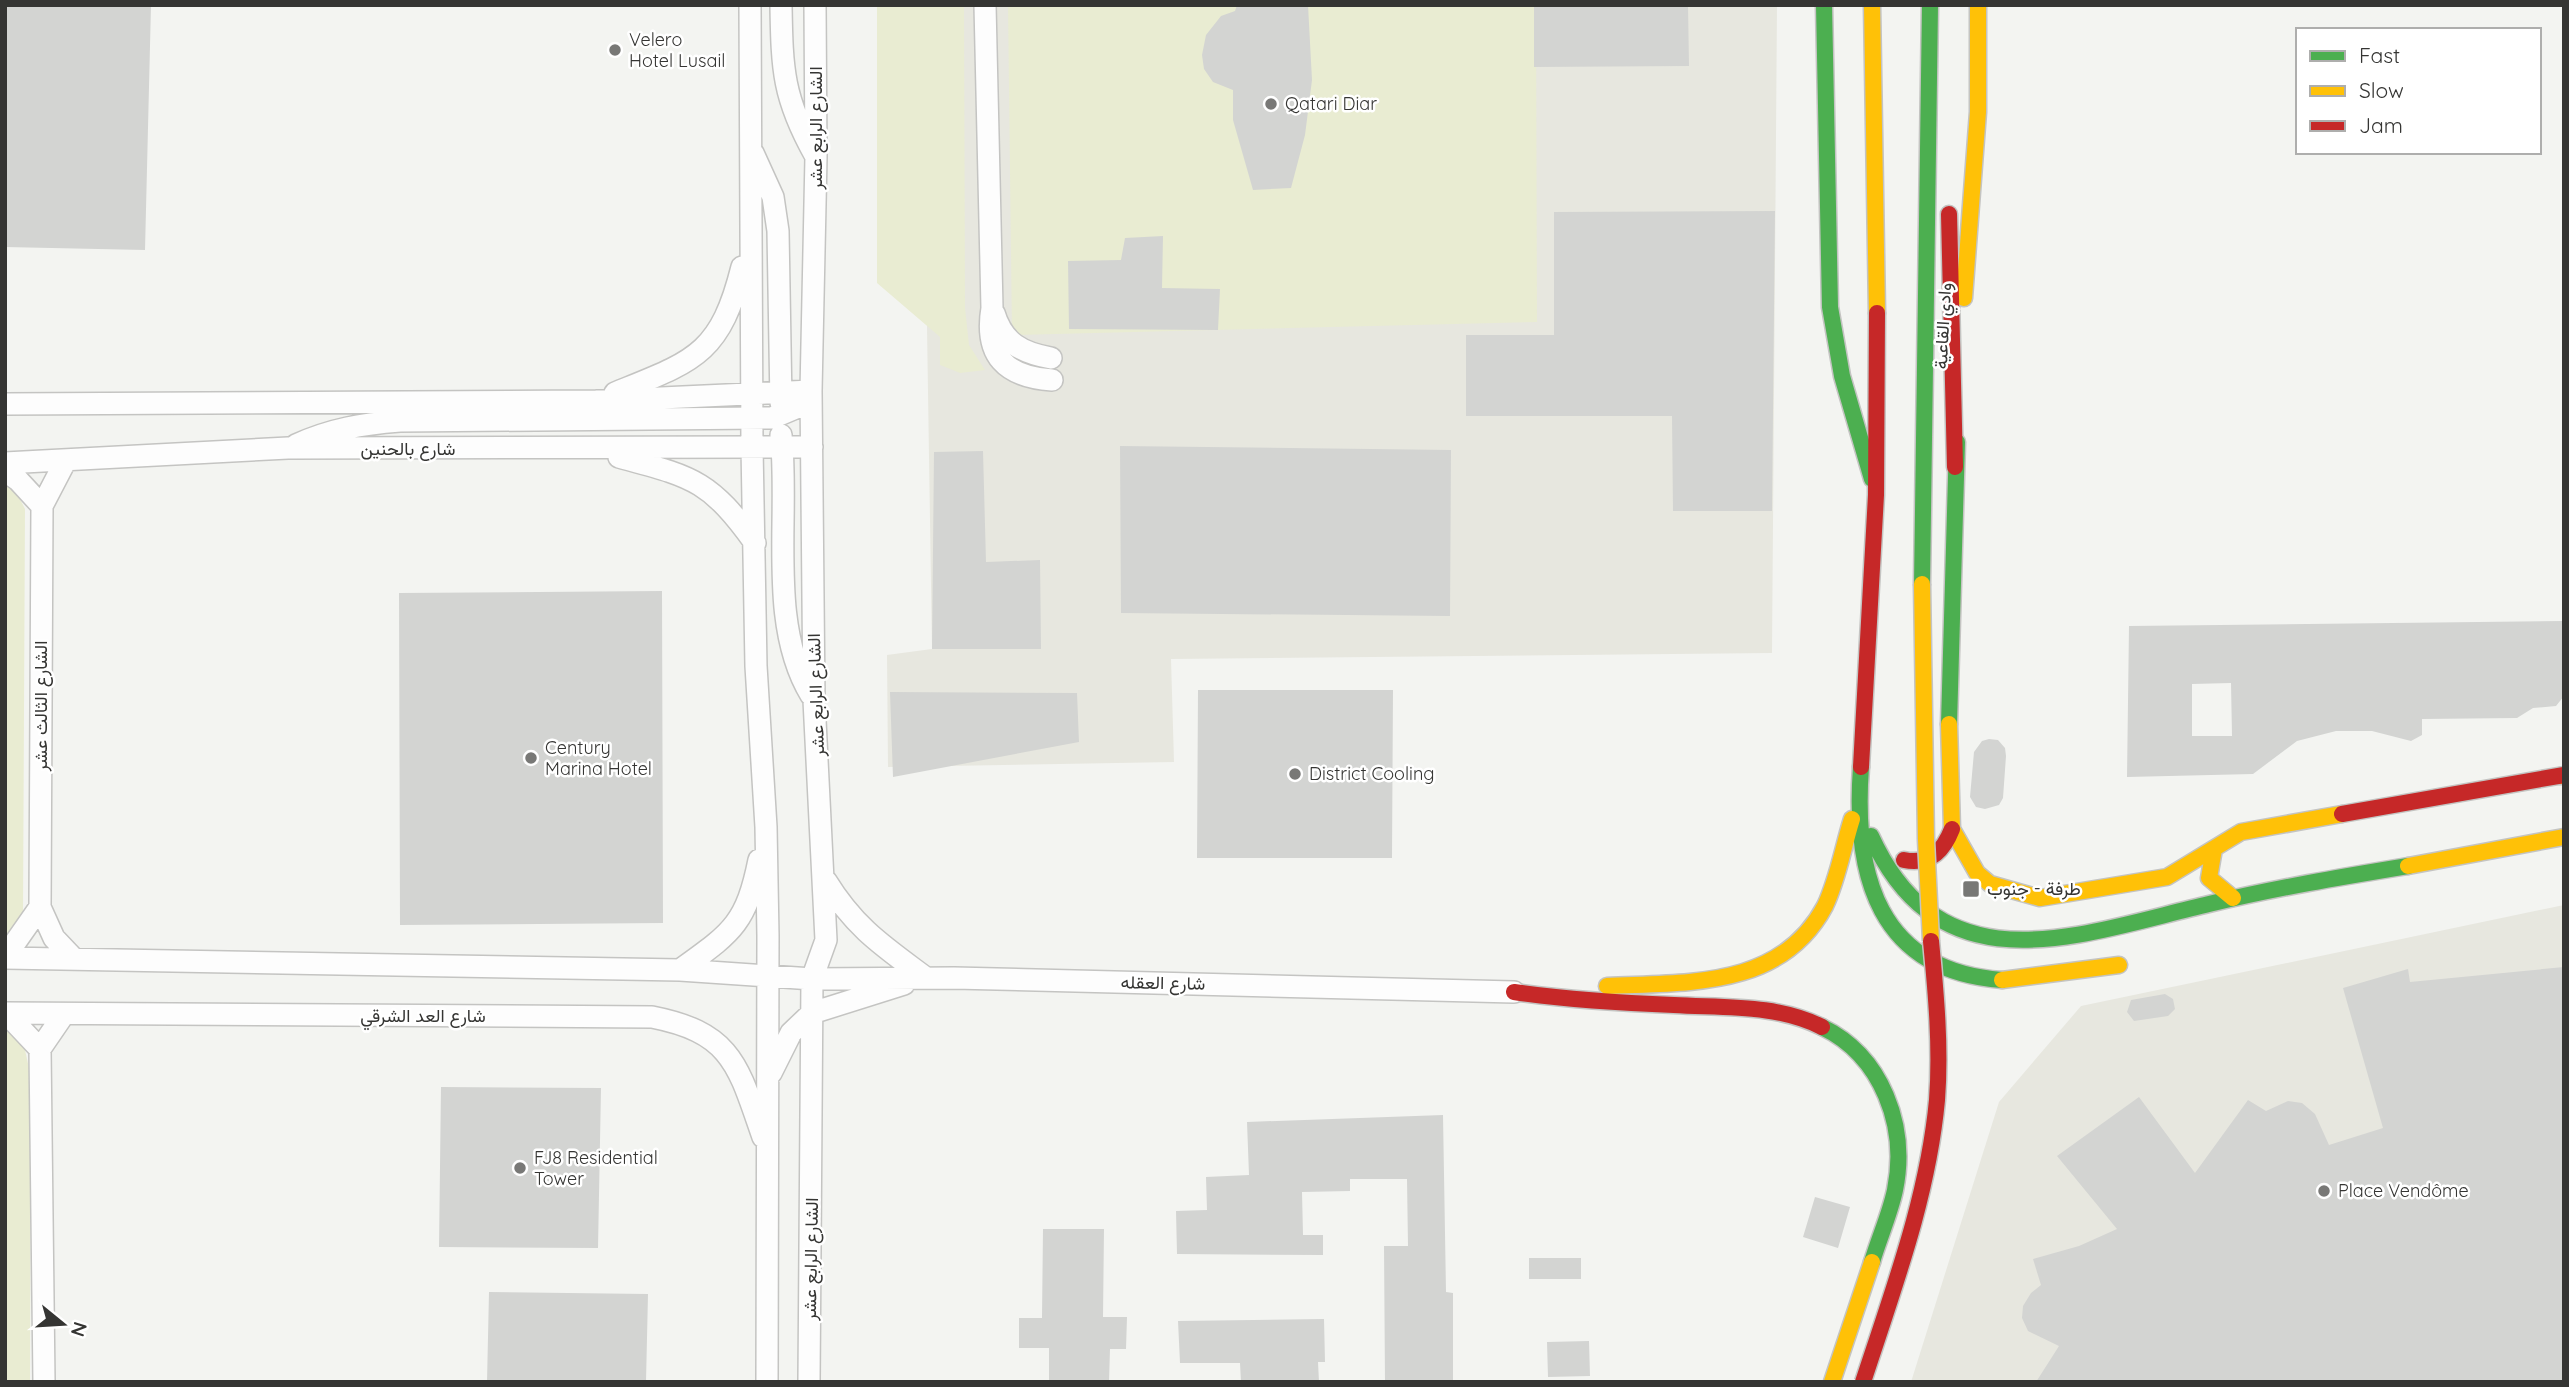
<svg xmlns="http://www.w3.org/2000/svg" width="2569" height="1387" font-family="Quicksand,Vazirmatn,sans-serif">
<rect width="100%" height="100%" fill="#f3f4f1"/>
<!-- built -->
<path fill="#e7e7df" d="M922 5H1777L1772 653 1171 659 1174 762 888 767 887 655 932 649Z
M2564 905V1382H1911L1999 1102 2081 1006Z"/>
<!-- green -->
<path fill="#e9ecd2" d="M877 5H964L965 308 969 345 985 370 960 373 940 365V337L877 283Z
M1008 5H1536L1537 322 1012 335Z
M5 485 17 493 25 509 23 914 16 929 5 938Z
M5 1023 23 1041 31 1077 30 1382H5Z"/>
<!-- building -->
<path fill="#d3d4d2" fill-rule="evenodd" d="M5 5H151L145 250 5 247Z
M1237 5H1308L1312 80 1305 135 1291 188 1253 190 1233 120V90L1213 82 1204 69 1202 55 1206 35 1221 16 1235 11Z
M1534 5H1688L1689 66 1534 67Z
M1775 211 1772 511H1673L1672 416H1466V335H1554V212Z
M1163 236 1162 288 1220 289 1218 330 1069 329 1068 261 1121 260 1125 238Z
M1120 446 1451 450 1450 616 1121 613Z
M983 451 986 562 1040 560 1041 649H932L934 452Z
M662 591 663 923 400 925 399 593Z
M2564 621V696L2556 706 2533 708 2517 718 2422 719V735L2411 741 2372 731H2336L2297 741 2253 774 2127 777 2129 626ZM2231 683 2232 736H2192V684Z
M1198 690H1393L1392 858H1197Z
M890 692 1077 693 1079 742 893 777Z
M1989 739 1998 740 2005 748 2006 756 2003 798 1999 805 1985 809 1976 807 1970 797 1974 752 1982 741Z
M2564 967V1382H2036L2059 1346 2028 1331 2022 1318 2023 1306 2031 1293 2041 1285 2033 1259 2079 1246 2117 1229 2057 1156 2139 1097 2195 1173 2248 1100 2266 1111 2288 1101 2302 1103 2315 1114 2329 1145 2383 1128 2343 988 2408 969 2410 982Z
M2165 994 2173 999 2175 1009 2168 1016 2134 1021 2127 1012 2131 1000Z
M441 1087 601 1088 598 1248 439 1247Z
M1443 1115 1446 1292 1453 1293V1382H1385L1384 1246H1408L1407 1179H1350V1191L1302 1192 1303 1235H1323V1255L1177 1254 1176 1211 1207 1210 1206 1177 1249 1175 1247 1122Z
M1815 1197 1850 1207 1838 1248 1803 1237Z
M1043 1229H1104L1103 1317H1127L1126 1349H1110L1109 1382H1049V1348H1019V1318H1042Z
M1529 1258H1581V1279H1529Z
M489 1292 648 1294 646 1382H487Z
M1324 1319 1325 1362H1318L1319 1382H1241L1240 1363H1180L1178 1321Z
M1589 1341 1590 1376 1548 1377 1547 1342Z"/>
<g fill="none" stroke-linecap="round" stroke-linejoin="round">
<!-- street casing -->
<g stroke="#c4c4c2" stroke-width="24">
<path id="street" d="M750 5 752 447 756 666 766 827 768 936 767 1382
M781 5C782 70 783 98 815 155
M985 5 992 308C984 356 1006 377 1052 380
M753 153 773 197 778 231 781 403
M994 313C1003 343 1022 353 1051 358
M615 393C694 361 720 355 742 267
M5 404 596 401 811 391
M781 435C790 517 767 623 811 695
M296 445C331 429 362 424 400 421L772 418 798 407 811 391
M619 457C692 477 709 479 755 543
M66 460 42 506 40 907 54 938 73 958
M5 463 288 448 812 447
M5 471 18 480 42 506
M826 881C855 928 883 946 926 978
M5 957 40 907
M5 958 680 970 812 979 954 978 1514 992
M680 970C731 933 746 925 759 860
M5 1013 652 1017C733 1033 738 1066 763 1137
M6 1013 40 1049
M771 1073 791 1033 812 1013 904 984
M44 1382 40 1049 64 1014
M809 1382 812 979 826 940 814 700 811 391 816 157 815 5"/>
</g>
<!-- fast casing -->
<g stroke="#c4c4c2" stroke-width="19">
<path id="fast" d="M1824 5 1830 307 1842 376 1872 479
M1922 584 1930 5
M1949 724 1957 442
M1861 767C1853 875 1878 971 2002 980
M1871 836C1942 992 2080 934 2209 904 2275 888 2341 877 2408 866
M1822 1027C1882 1056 1908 1126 1895 1190 1890 1214 1879 1238 1872 1262"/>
</g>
<!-- slow casing -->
<g stroke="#c4c4c2" stroke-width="19">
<path id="slow" d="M1872 5 1877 313
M1964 298 1978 112V5
M1949 724 1952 829 1977 873 1990 884 2040 898 2167 877 2241 832 2342 814
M2560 776H2564
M2214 849 2209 878 2233 898
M2408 866 2564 837
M2002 980 2119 965
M1607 986C1688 982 1781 989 1825 906 1838 879 1843 847 1852 819
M1832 1382 1872 1262"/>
</g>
<!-- jam casing -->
<g stroke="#c4c4c2" stroke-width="19">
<path id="jam" d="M1949 214 1955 467
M1861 767 1876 495 1877 313
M2342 814 2564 775
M1904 860C1929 865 1943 852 1952 829
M1514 992C1568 1000 1620 1003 1674 1005 1724 1008 1776 1004 1822 1027"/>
</g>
<!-- street -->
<use href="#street" stroke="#fdfdfd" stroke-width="21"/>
<!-- fast -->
<use href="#fast" stroke="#4caf50" stroke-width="16"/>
<!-- slow -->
<use href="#slow" stroke="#ffc107" stroke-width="16"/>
<!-- jam -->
<use href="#jam" stroke="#c62828" stroke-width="16"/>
<!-- slow-bridge casing -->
<g stroke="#c4c4c2" stroke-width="19" stroke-linecap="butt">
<path id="slow-bridge" d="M1922 584 1926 840 1931 941"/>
</g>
<!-- jam-bridge casing -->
<g stroke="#c4c4c2" stroke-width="19" stroke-linecap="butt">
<path id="jam-bridge" d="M1863 1382C1893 1290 1928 1197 1937 1100 1941 1047 1936 994 1931 941"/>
</g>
<!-- slow-bridge -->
<use href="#slow-bridge" stroke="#ffc107" stroke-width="16"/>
<!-- jam-bridge -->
<use href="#jam-bridge" stroke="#c62828" stroke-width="16"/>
</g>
<!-- markers -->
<g fill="#787876" stroke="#fff" stroke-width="2.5">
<circle cx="615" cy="50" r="7"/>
<circle cx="1271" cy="104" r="7"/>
<circle cx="531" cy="758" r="7"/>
<circle cx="1295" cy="774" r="7"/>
<rect x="1962" y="880" width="18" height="18" rx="3.5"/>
<circle cx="520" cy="1168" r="7"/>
<circle cx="2324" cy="1191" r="7"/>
</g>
<g text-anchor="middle" stroke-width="5" stroke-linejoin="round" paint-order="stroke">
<!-- poi labels -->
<g font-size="18" fill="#353533" stroke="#fff" text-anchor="start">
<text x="629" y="46">Velero<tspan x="629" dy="21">Hotel Lusail</tspan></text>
<text x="1285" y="110">Qatari Diar</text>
<text x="545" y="754">Century<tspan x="545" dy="21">Marina Hotel</tspan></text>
<text x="1309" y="780">District Cooling</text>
<text x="1987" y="895">طرفة - جنوب</text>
<text x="534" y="1164">FJ8 Residential<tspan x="534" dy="21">Tower</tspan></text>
<text x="2338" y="1197">Place Vendôme</text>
</g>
<!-- street labels -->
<g font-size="18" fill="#353533" stroke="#fff">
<text transform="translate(816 128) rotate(-90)" y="6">الشارع الرابع عشر</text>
<text transform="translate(1943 326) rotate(-87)" y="6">وادي القاعية</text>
<text x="408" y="455">شارع بالحنين</text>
<text transform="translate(816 695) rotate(-92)" y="6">الشارع الرابع عشر</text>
<text transform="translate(41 706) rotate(-90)" y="6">الشارع الثالث عشر</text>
<text transform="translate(1163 983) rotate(1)" y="6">شارع العقله</text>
<text x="423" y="1022">شارع العد الشرقي</text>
<text transform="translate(811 1259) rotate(-89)" y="6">الشارع الرابع عشر</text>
</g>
</g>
<!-- border -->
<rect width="2569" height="1387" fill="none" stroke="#353533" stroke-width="14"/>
<!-- legend -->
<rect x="2296" y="28" width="245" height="126" fill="#ffffff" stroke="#aeaead" stroke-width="2"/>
<rect x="2310" y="51" width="35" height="10" fill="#4caf50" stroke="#aeaead" stroke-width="2"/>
<text x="2359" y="63" font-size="21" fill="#353533">Fast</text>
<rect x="2310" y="86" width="35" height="10" fill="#ffc107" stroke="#aeaead" stroke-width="2"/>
<text x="2359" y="98" font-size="21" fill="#353533">Slow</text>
<rect x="2310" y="121" width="35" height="10" fill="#c62828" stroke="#aeaead" stroke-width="2"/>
<text x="2359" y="133" font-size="21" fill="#353533">Jam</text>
<!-- north arrow -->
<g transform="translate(63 1324) rotate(108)" stroke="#ffffff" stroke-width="5" paint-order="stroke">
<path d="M0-5L12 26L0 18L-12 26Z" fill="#353533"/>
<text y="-10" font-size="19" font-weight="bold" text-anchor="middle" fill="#353533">N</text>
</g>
</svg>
